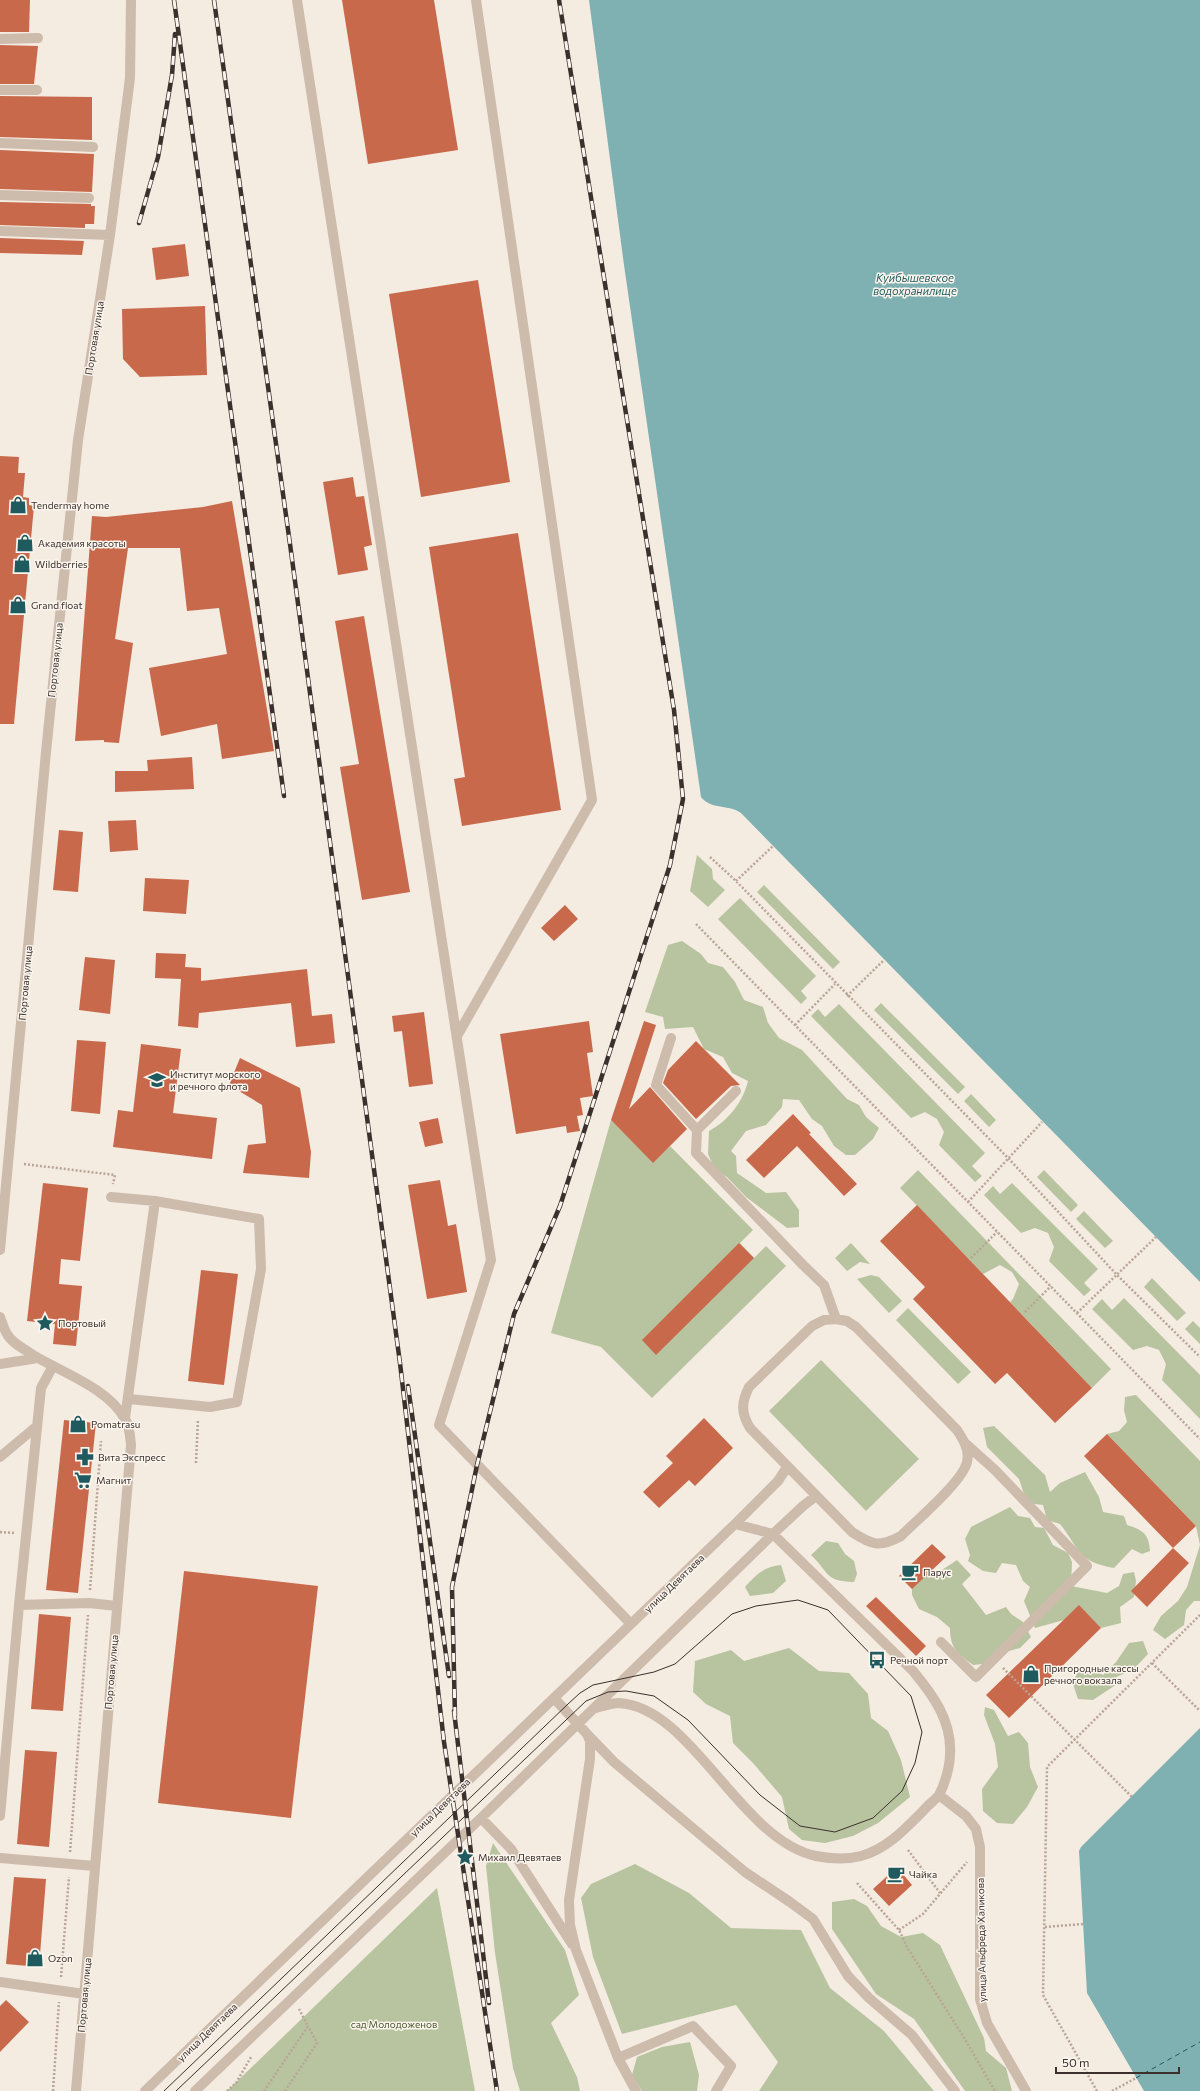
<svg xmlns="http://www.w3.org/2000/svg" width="1200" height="2091" font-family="Commissioner,sans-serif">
<rect width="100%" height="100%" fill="#f4ebe1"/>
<!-- green -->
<path fill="#b8c4a0" d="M697 855 712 869 713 879 725 890 708 907 690 891Z
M764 885 840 962 833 969 757 892Z
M740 898 816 976 801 991 807 998 801 1004 718 919Z
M682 941 701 954 708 963 723 967 735 982 744 1000 763 1007 768 1023 779 1038 802 1050 847 1099 859 1105 866 1117 879 1128 873 1139 855 1155H846L834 1146 822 1126 812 1119 799 1100 783 1099 782 1107 766 1125 746 1131 731 1151 736 1156 737 1173 766 1193 786 1192 799 1210V1227L787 1228 746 1197 727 1177 715 1170 708 1154 709 1131C728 1121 743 1102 748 1081L732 1073 723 1057 704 1049 693 1027 665 1029 663 1017 645 1012 668 945Z
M881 1003 965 1087 958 1094 874 1010Z
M839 1004 985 1153 972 1166 982 1176 975 1182 939 1145 944 1132 937 1119 925 1112 911 1118 811 1016 818 1009 825 1017Z
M971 1094 996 1120 989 1127 964 1101Z
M611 1120 653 1162 670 1146 753 1230 740 1243 754 1258 766 1246 786 1266 652 1398 601 1347 551 1333Z
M918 1170 1111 1369 1092 1388 1010 1302 1013 1299 1019 1284 1012 1272 1000 1265 983 1274 900 1188Z
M1044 1170 1078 1205 1071 1212 1037 1177Z
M1012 1183 1098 1269 1084 1283 1091 1290 1084 1296 1049 1261 1054 1247 1048 1233 1035 1228 1021 1233 984 1195 993 1186 1000 1194Z
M1084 1211 1113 1241 1105 1248 1076 1219Z
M851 1243 870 1264 860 1262 847 1271 835 1258Z
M871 1275 879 1277 902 1301 889 1313 857 1279Z
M1152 1278 1186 1313 1177 1321 1144 1287Z
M1124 1298 1200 1375V1419L1162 1380 1166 1364 1159 1350 1147 1346 1133 1350 1092 1309 1102 1299 1112 1310Z
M908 1308 971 1372 958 1384 896 1320Z
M1193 1321 1200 1328V1344L1185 1329Z
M821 1360 919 1459 866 1511 769 1411Z
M1136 1395 1200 1461V1601H1194L1186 1610 1184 1625 1165 1639 1153 1630 1161 1616 1178 1601 1187 1587 1200 1545 1196 1526 1107 1434 1119 1431 1127 1422 1124 1410 1125 1397Z
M994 1426 1045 1475 1050 1492 1060 1483 1085 1472 1099 1497 1103 1512 1124 1516 1127 1525C1143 1530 1149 1534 1150 1551L1142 1554 1132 1549 1114 1568C1077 1561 1081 1551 1060 1524L1047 1520 1043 1505 1027 1503 1019 1479 987 1447 983 1428Z
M1010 1507 1018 1516 1030 1518 1035 1527 1044 1528 1053 1545 1068 1553 1072 1562 1071 1586 1107 1593 1119 1586 1123 1574 1134 1572 1136 1581 1134 1597 1120 1607 1121 1623 1101 1628 1079 1606 1064 1620 1035 1628 1024 1601 1030 1587 1023 1581 1016 1565 1002 1563 996 1573 983 1571 968 1561 970 1555 965 1539 971 1527Z
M826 1541 838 1543 845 1554 854 1561 857 1574 854 1582C824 1581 830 1573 811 1555Z
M957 1560 971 1575 962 1584 986 1615 1006 1607 1011 1614 1023 1622 1031 1637 1020 1648 1005 1652 997 1649 991 1663 973 1665C957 1653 950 1648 950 1628L937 1617 919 1609 912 1595V1579L928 1573 942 1570Z
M781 1565 786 1581 773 1593 750 1596 745 1587C755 1575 765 1566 781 1565Z
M1143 1641 1148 1654 1133 1670 1116 1677 1117 1684 1093 1700 1078 1699 1073 1684 1078 1670 1093 1669 1103 1675 1116 1662 1129 1643Z
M789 1648 819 1671 849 1673 868 1694 871 1718 888 1731 901 1760 910 1797 878 1823 853 1836 825 1843 802 1840 789 1829 782 1797 753 1763 733 1743 730 1716 706 1704 693 1692 695 1661 731 1650 744 1661Z
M985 1707 994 1710 1008 1736 1019 1732 1028 1743 1030 1767 1038 1787 1027 1807 1013 1824 997 1823 983 1811 982 1789 998 1767 995 1744 984 1715Z
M493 1843 565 1950 579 1995 551 2023 577 2077 580 2091H520L513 2068 495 1953 486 1866Z
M635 1864 689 1893 731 1928 801 1930 830 1988 884 2031 934 2091H759L778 2062 736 2005 622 2034 593 1957 581 1898 591 1884Z
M437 1888 475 2091H227Z
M854 1899 867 1906 881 1926 901 1937 923 1933 940 1945 984 2038 986 2051 1006 2068 1012 2091H965L914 2019 876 1994 832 1929V1902Z
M690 2042 699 2075 697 2091H642L632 2075 637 2057 662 2047Z"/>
<!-- water -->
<path fill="#7fb0b2" d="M589 0H1200V1282L741 813C729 804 711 810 701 797L624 265Z
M1200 1728V2091H1144L1087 1993 1079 1851 1081 1847Z"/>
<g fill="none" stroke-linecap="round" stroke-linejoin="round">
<!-- ferry -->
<path stroke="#1f5a5e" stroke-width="1" stroke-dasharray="5 4" stroke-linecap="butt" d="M1136 2078 1200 2042"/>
</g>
<!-- building -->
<path fill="#c8694b" d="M0 0H30L29 32H0Z
M342 0H434L458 150 368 164Z
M0 45 38 46 34 84H0Z
M0 96 92 97V140L0 137Z
M0 150 94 154 92 192 0 189Z
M0 202 91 204V206H95L94 224H85V228L0 225Z
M0 238 84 241 82 255 0 253Z
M185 244 189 276 156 280 152 248Z
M478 280 510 482 421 497 389 294Z
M205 306 207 375 140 377 123 359 122 309Z
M0 456 19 457 18 473H25L23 497 29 498V505L34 506 14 724H0Z
M353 477 356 497 364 496 372 545 364 547 368 570 338 575 323 482Z
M232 501 274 751 222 759 217 724 161 736 149 668 227 654 219 608 187 611 180 548H128L115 639 133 643 119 743 104 742V740L75 741 92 516 106 517 203 507Z
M518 533 561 810 462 826 454 779 465 777 429 547Z
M364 616 410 892 362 900 340 767 359 764 335 621Z
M192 757 194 789 115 792V771H148L147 760Z
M136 820 138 850 110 852 108 821Z
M59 830 83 832 78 892 53 890Z
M145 878 189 880 186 914 143 911Z
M565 905 578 919 554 941 541 928Z
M156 953 186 954 185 967 201 968V981L307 969 312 1016 332 1014 335 1043 296 1047 291 1003 199 1013 198 1028 178 1026 181 979 155 978Z
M85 957 115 960 110 1014 79 1010Z
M424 1012 433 1084 409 1087 402 1031 394 1032 392 1016Z
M589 1021 593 1052 587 1053 593 1096 580 1098 583 1115 577 1116 580 1131 567 1133 566 1126 516 1134 500 1034Z
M644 1021 656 1025 629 1109 650 1087 687 1129 653 1163 611 1120Z
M77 1040 106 1042 100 1114 71 1111Z
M696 1041 740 1085 731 1086 696 1119 663 1083 668 1070Z
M141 1044 181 1049 173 1113 217 1118 212 1159 113 1147 118 1110 133 1112Z
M240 1058 300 1088 311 1152 309 1178 243 1173 248 1145 266 1143 262 1105 229 1085Z
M793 1114 811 1133 809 1134 857 1184 844 1196 797 1146 764 1178 746 1160Z
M438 1118 443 1143 425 1147 419 1122Z
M440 1180 448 1226 456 1224 467 1292 427 1299 408 1185Z
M43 1183 88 1188 80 1261 61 1259 59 1284 82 1286 76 1346 53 1344 55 1324 27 1321Z
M917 1205 1092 1388 1055 1423 1007 1373 995 1384 913 1299 925 1287 880 1241Z
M739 1243 754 1258 656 1355 642 1340Z
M201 1270 238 1274 224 1385 188 1381Z
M704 1418 733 1448 695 1486 689 1480 659 1508 643 1492 673 1463 666 1456Z
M64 1420 96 1423 78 1593 46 1590Z
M1107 1434 1196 1526 1173 1548 1084 1456Z
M932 1544 946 1557 912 1589 899 1576Z
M1173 1548 1189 1563 1147 1607 1131 1591Z
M184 1571 318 1586 291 1818 158 1803Z
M876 1597 926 1646 916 1656 866 1606Z
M1079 1605 1101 1628 1009 1718 986 1695Z
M39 1614 71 1617 63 1711 31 1709Z
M25 1750 57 1752 49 1847 17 1844Z
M897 1867 912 1885 889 1906 873 1889Z
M14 1877 46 1879 39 1967 6 1964Z
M6 2000 29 2022 0 2052V2006Z"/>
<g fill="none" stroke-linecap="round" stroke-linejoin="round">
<!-- path -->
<path stroke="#b9a596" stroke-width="2.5" stroke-dasharray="2 2" stroke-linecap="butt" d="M710 857 736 881 1008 1158 1117 1275 1200 1357
M736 881 773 846
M696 924 1200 1439
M847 996 884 960
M795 1025 835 984
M24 1164 115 1175 113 1184
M968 1202 1042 1122
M971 1258 997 1232
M1025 1312 1051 1286
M1077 1313 1156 1237
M196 1463 198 1419
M0 1532 15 1533
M90 1590 101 1441
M1152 1663 1200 1711
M1003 1668 1132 1797
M908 1850 940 1893
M70 1852 88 1615
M857 1883 899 1930 907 1947 966 2041 995 2091
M1045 1927 1083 1924
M899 1930 923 1914 967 1862
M61 1977 69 1877
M53 2091 59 2002
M227 2091 236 2083 251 2057
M264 2091 308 2026 299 2009
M285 2091 317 2043 308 2026
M1097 2091 1043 1995 1047 1767 1200 1615
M1112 2091 1136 2078"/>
<!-- minor -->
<path stroke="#cdbbac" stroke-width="10" d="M297 0 491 1260 439 1425 631 1624
M0 39 38 38
M0 90H37
M0 143 93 147
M0 195 89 198
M0 231 110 235
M457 1036 592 800 476 0
M671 1038 656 1085 697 1130 696 1153 803 1265 824 1285 836 1319
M697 1130 736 1091
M111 1197 155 1201 259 1219 261 1269 237 1402 210 1407 129 1399
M0 1250 46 752 78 440 110 235 130 78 131 0
M0 1317C2 1322 4 1329 7 1334 12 1343 24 1349 33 1355 61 1372 108 1388 125 1419 130 1427 130 1436 131 1445L76 2091
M836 1319 847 1321 856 1327 957 1430C963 1439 970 1450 967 1462 963 1481 917 1520 901 1536 879 1548 872 1545 852 1532L750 1428C741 1413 741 1403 749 1387L812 1326 824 1320Z
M0 1364 38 1358
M125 1418 155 1201
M0 1457 37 1426
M19 1605 89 1603 117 1606
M941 1642 976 1677 1087 1566 995 1470 966 1444
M554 1698 587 1734 590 1741V1759L569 1900 570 1925 576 1950 618 2058 636 2091
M596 1708C603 1706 612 1703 619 1703 692 1707 740 1840 816 1856 831 1859 846 1860 861 1856 887 1849 906 1828 924 1810 928 1805 935 1800 939 1795 945 1784 950 1766 950 1754 952 1721 933 1695 913 1671L773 1534 735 1524
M587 1734 614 1762 745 1872 790 1902 813 1919 848 1976 869 1998 912 2035 955 2091
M939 1795 966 1816 976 1829 980 1847V1999L987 2023 1026 2091
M0 1816 19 1605 41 1388 53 1366
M481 1818 511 1849 572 1944
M0 1858 95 1866
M0 1982 84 1994
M618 2058 693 2026 731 2066 716 2091
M145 2091 735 1524 778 1481 787 1467
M195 2091 481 1818 773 1534 803 1506 816 1496"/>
<!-- tram -->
<path stroke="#3b302b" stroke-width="1" d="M164 2091 568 1704 580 1693 593 1685 654 1672 675 1664 732 1614 756 1606 798 1600 828 1610 911 1696 922 1732 915 1763 902 1791 873 1818 835 1832 800 1826 760 1795 688 1720 654 1696 626 1691 608 1692 586 1701 176 2091"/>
<!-- rail casing -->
<g stroke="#3b302b" stroke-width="4.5">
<path id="rail" d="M174 0 284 796
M214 0 290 544 400 1363 444 1742 497 2091
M139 223 158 157 172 75 175 34
M408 1386 449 1676
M454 1711 489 2003
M455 1716 452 1587 477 1465 514 1314 560 1206 670 865 683 799 674 710 559 0"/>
</g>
<!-- rail -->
<use href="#rail" stroke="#fbf5ee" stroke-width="3" stroke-dasharray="9" stroke-linecap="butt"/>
</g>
<!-- icons -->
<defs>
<g id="shop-bare" transform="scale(1.38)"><path d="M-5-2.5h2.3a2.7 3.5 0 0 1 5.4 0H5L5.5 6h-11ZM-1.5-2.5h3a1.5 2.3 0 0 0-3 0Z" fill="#1f5a5e" stroke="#fbf5ee" stroke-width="2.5" paint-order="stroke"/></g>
<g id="university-bare" transform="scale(1.38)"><path d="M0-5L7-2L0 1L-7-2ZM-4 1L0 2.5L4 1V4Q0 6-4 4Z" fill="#1f5a5e" stroke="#fbf5ee" stroke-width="2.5" paint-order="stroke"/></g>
<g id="sight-bare" transform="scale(1.38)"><path d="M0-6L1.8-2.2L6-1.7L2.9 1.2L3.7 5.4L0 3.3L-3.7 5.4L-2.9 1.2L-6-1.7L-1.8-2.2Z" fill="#1f5a5e" stroke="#fbf5ee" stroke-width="2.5" paint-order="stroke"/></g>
<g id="pharmacy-bare" transform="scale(1.38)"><path d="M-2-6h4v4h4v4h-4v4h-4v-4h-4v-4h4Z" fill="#1f5a5e" stroke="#fbf5ee" stroke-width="2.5" paint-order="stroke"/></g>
<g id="supermarket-bare" transform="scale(1.38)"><path d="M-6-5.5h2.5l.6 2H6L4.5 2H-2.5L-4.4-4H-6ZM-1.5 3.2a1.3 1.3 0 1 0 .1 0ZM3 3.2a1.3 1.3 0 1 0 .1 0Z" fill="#1f5a5e" stroke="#fbf5ee" stroke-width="2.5" paint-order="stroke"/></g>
<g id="cafe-bare" transform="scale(1.38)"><path d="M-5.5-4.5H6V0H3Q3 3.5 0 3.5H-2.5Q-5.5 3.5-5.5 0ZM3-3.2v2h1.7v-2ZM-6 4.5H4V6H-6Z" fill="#1f5a5e" stroke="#fbf5ee" stroke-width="2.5" paint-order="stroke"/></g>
<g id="bus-bare" transform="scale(1.38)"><path d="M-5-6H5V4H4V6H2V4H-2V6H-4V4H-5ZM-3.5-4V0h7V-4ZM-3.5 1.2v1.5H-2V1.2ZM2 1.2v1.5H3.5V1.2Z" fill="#1f5a5e" stroke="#fbf5ee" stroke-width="2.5" paint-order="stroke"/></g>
</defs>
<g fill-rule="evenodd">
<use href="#shop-bare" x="18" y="505"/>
<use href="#shop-bare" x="25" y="543"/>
<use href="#shop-bare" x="22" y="564"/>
<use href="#shop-bare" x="18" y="605"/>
<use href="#university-bare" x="157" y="1080"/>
<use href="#sight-bare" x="45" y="1323"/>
<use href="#shop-bare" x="78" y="1424"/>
<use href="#pharmacy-bare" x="85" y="1457"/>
<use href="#supermarket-bare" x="83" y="1480"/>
<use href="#cafe-bare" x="910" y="1572"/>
<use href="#bus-bare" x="877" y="1660"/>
<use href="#shop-bare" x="1031" y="1674"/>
<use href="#sight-bare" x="465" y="1857"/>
<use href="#cafe-bare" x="896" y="1874"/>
<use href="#shop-bare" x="35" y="1958"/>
</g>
<g text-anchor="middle" stroke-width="3" stroke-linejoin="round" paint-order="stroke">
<!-- street labels -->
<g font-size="10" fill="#3b302b" stroke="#fbf5ee">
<text transform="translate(94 338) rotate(-81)" y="4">Портовая улица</text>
<text transform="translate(55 660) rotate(-84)" y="4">Портовая улица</text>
<text transform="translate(25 983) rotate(-85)" y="4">Портовая улица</text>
<text transform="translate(674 1583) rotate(-44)" y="4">улица Девятаева</text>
<text transform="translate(111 1672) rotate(-85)" y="4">Портовая улица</text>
<text transform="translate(440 1807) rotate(-44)" y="4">улица Девятаева</text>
<text transform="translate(981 1940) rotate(-91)" y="4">улица Альфреда Халикова</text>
<text transform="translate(84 1995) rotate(-85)" y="4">Портовая улица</text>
<text transform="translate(207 2032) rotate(-44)" y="4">улица Девятаева</text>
</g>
<!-- poi labels -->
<g font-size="10" fill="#3b302b" stroke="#fbf5ee" text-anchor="start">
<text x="31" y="509">Tendermay home</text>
<text x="38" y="547">Академия красоты</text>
<text x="35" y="568">Wildberries</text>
<text x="31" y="609">Grand float</text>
<text x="170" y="1078">Институт морского<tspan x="170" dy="12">и речного флота</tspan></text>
<text x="58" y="1327">Портовый</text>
<text x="91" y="1428">Pomatrasu</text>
<text x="98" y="1461">Вита Экспресс</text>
<text x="96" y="1484">Магнит</text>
<text x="923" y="1576">Парус</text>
<text x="890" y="1664">Речной порт</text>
<text x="1044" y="1672">Пригородные кассы<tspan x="1044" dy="12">речного вокзала</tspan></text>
<text x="478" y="1861">Михаил Девятаев</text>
<text x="909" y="1878">Чайка</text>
<text x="48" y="1962">Ozon</text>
</g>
<!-- park labels -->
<g font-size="10" fill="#4a5a2e" stroke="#fbf5ee">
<text x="394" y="2028">сад Молодоженов</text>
</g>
<!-- water labels -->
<g font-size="11" font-style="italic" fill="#1f5a5e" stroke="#fbf5ee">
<text x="915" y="282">Куйбышевское<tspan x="915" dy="13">водохранилище</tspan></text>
</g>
</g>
<!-- scale -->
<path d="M1056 2067v6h123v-6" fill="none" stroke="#3b302b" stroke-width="2"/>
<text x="1062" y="2067" font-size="12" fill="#3b302b" stroke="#fbf5ee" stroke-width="3" paint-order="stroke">50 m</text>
</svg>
